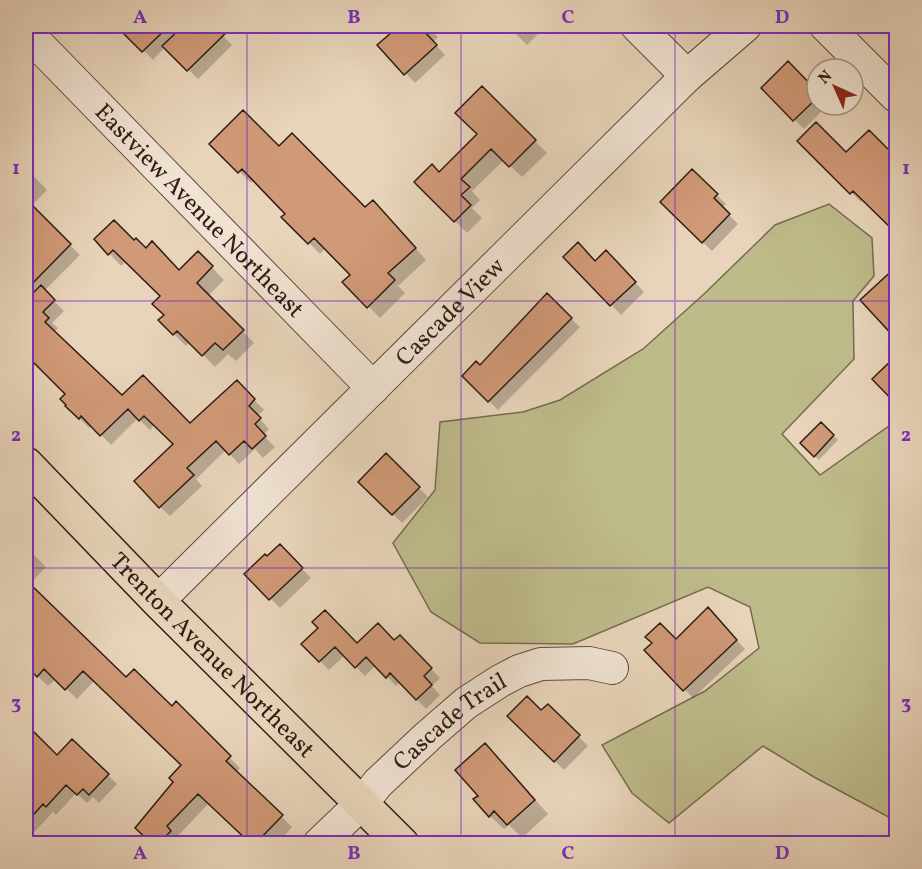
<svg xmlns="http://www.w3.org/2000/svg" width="922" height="869" font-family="Vollkorn,serif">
<rect width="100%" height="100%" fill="#e8d4ba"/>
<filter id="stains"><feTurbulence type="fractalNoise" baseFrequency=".00333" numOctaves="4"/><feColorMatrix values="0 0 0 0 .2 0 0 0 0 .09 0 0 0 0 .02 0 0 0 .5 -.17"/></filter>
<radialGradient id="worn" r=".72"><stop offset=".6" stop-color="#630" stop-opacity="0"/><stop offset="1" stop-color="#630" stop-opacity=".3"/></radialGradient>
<!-- green -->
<path fill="#bebb8b" stroke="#766c4f" stroke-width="1.5" d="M829 204 872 238 874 276 853 301 854 359 782 434 820 475 896 421V821L814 777 763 746 669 823 632 793 602 745 705 691 759 648 750 607 708 587 573 644 480 643 431 612 393 543 435 490 440 422 523 412 560 400 643 349 704 294 775 225Z"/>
<!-- shadow -->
<path fill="#0003" d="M119 26H164L175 36 185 26H213L232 45 198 79 165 47 153 60Z
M401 26H427L438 37 433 42 445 55 415 83 379 45Z
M508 26H546L527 45Z
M482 88 547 153 522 177 504 160 472 191 480 200 472 208 482 218 467 233 416 182 439 174 479 134Z
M763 88 817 93V105H828L804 129Z
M799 141 863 199 861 202Z
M212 144 279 148 365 209 384 213 426 260 398 286 405 293 380 318 345 282 352 275 326 248 320 254 284 217 287 214 254 180 251 183Z
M26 168 47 190 31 206 80 255 44 291 64 311 52 323 58 328 54 332 122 397 190 425 237 382 264 410 257 416 269 429 263 435 275 447 263 458 255 449 239 464 226 450 196 479 202 486 170 516 160 507 175 445 155 424 150 430 138 418 111 445 92 425 89 428 77 416 67 394 26 351V261L34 253 26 245Z
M692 171 726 204 722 208 738 224 712 251 662 202Z
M96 239 134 242 180 272 198 253 224 280 208 296 254 343 236 361 228 354 215 367 190 342 186 346 160 320 166 315 162 296 126 261 121 266Z
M606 252 644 292 621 315 565 257 596 262Z
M547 296 580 327 498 410 464 376 480 367Z
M821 424 838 440 819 460 802 443Z
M386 455 428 497 402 523 360 482Z
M26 547 46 567 26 588Z
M280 547 311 578 280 608 246 574Z
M36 593 126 679 172 708 176 704 240 768 236 772 292 827 277 844H251L209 803 176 838 180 844H153L137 828 175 782 183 765 95 680 77 699 56 679 48 686 26 665V604Z
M716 618 745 649 693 698 646 650 654 643 676 641Z
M400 637 440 678 432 686 440 695 426 709 400 682 396 686 376 665 365 676 345 655 329 670 303 644 357 645 394 642Z
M548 706 588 746 564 770 509 716 541 712Z
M26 726 57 757 72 741 117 784 99 803 93 797 87 803 76 793 56 815 53 812 26 841 28 844H26V789L45 769 26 750Z
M499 759 548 814 522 838 509 825 504 829 490 816 480 796Z"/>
<!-- building -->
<path fill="#d09977" stroke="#2e1c13" stroke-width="1.5" d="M116 26H169L142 52Z
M183 26H233L187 71 162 46Z
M399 26H419L437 45 404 75 377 45Z
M788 61 817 91V98L793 121 761 88Z
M482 86 536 140 509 167 491 149 461 179 470 187 461 195 471 205 454 222 414 182 432 164 439 172 477 134 455 113Z
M243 110 279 146 292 133 365 207 373 200 416 248 388 273 395 280 367 308 342 282 350 275 314 238 308 244 281 217 285 214 242 169 238 173 209 144Z
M816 122 846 152 869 130 897 158V234L853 191 850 194 797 141Z
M692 169 718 194 714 198 730 214 702 243 660 202Z
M26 199 71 244 26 290Z
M114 220 134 240 136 238 146 248 152 241 179 270 198 251 213 266 197 283 244 330 223 350 215 343 202 356 177 331 173 335 158 320 164 315 152 304 160 296 113 250 108 255 94 239Z
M578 242 595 261 606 250 636 282 610 306 563 257Z
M897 266V340L860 300Z
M41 285 55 300 43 312 49 318 45 322 122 395 143 375 190 423 237 380 255 399 249 406 261 418 255 424 266 436 252 449 244 441 229 455 216 441 187 468 194 475 159 508 134 481 173 444 144 416 139 421 128 409 100 436 81 416 79 419 65 406 66 405 60 399 65 394 26 355V294L29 297Z
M547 293 572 318 488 402 462 376 476 361 480 365Z
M897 355V405L872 379Z
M821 422 834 435 814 457 800 443Z
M386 453 420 487 392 515 358 482Z
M280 544 303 568 269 600 244 574 265 554 267 556Z
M26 580 126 677 134 669 172 706 176 701 231 756 226 761 283 815 256 843H250L198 794 167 826 171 831 159 843H151L135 828 173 782 169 778 181 765 83 671 65 690 44 669 37 677 26 666Z
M708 607 737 640 683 691 644 650 652 643 645 637 660 623 676 639Z
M325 610 357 643 378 623 394 640 400 635 432 668 424 676 432 685 416 700 390 673 386 678 366 657 355 668 335 647 319 662 301 644 318 628 312 622Z
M527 696 541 710 548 704 580 735 554 762 507 716Z
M26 724 57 755 72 739 109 774 89 795 83 789 77 795 66 785 46 807 43 804 26 823Z
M485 743 535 800 507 825 494 811 489 817 473 799 478 796 455 770Z"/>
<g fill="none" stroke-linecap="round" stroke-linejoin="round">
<!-- minor casing -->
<g stroke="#5c4a3d" stroke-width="34">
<g id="minor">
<path d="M637 26 687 76"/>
<path d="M826 26 896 96"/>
<path id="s1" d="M26 32 373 388"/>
<path id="s2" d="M158 601 687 76 745 26"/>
<path id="s3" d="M319 844 362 803 378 783 428 736 466 703 500 681 519 671 541 664 589 663 612 668"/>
</g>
</g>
<!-- major casing -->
<g stroke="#2e1c13" stroke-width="36">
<g id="major">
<path id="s4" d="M26 464 158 601 402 844"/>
</g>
</g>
<!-- minor -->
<use href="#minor" stroke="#f0e3d2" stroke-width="32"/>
<!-- major -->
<use href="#major" stroke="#e8d4ba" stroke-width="33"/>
</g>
<!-- grid -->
<path fill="none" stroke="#7b2cbf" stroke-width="1.5" stroke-opacity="0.55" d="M247 26V844M461 26V844M675 26V844M26 301H896M26 568H896"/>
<g text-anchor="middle" stroke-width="4.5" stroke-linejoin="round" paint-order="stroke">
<!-- street labels -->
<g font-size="24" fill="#2e1c13" stroke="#f0e3d2">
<text dy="8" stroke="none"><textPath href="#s1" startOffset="249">Eastview Avenue Northeast</textPath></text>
<text dy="8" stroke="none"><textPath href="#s2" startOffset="411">Cascade View</textPath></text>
<text dy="8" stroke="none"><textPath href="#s4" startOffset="267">Trenton Avenue Northeast</textPath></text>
<text dy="8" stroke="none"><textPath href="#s3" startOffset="180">Cascade Trail</textPath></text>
</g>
</g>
<!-- margin -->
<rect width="922" height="869" fill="none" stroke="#e8d4ba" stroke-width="66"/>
<!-- north arrow -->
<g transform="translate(835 87) rotate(315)"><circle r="28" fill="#f0e3d2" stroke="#a29386" stroke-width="1.5"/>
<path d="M0-4.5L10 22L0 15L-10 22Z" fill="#8f2418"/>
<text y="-9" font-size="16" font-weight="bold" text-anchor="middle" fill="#2e1c13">N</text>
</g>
<rect x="33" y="33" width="856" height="803" fill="none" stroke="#7b2cbf" stroke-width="2"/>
<g font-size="20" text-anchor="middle" font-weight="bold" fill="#7b2cbf">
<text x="140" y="23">A</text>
<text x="354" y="23">B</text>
<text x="568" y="23">C</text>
<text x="782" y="23">D</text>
<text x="16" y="174">1</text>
<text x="906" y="174">1</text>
<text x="16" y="441">2</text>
<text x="906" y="441">2</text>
<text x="16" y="709">3</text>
<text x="906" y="709">3</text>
<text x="140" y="859">A</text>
<text x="354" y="859">B</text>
<text x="568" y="859">C</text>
<text x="782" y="859">D</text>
</g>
<rect width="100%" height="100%" filter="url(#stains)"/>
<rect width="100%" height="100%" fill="url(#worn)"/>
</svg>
